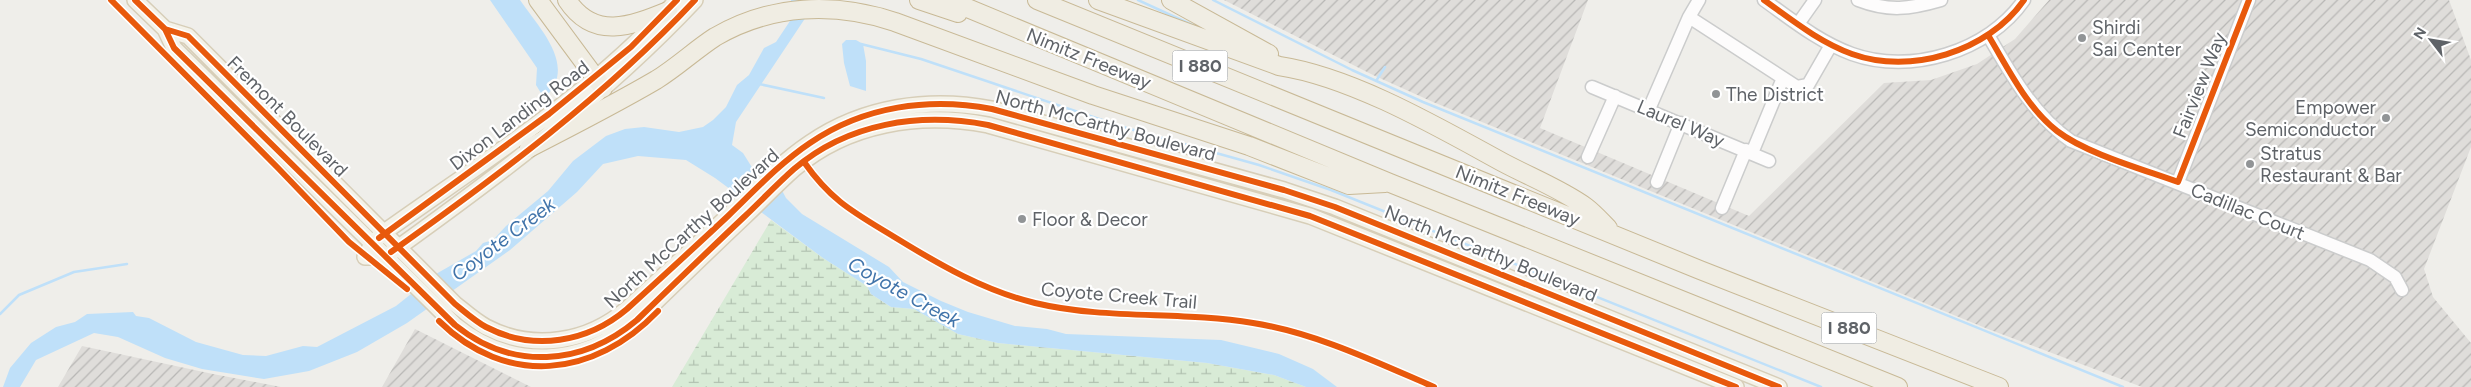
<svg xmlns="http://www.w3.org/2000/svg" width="2471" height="387" font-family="Figtree,sans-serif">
<defs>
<pattern id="industrial-furrows" width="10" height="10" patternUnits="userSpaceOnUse" patternTransform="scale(1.25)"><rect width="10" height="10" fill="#dfddda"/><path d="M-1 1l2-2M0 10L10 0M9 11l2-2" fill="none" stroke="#b8b7b5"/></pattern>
<pattern id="wetland-marsh" width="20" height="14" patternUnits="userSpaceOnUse" patternTransform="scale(1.25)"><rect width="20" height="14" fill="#d8ebd6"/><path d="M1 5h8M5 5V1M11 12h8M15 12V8" fill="none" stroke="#b2c2b1"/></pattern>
</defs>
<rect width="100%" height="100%" fill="#efeeea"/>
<!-- industrial -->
<path fill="url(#industrial-furrows)" d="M1224 0H1588L1540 128 1749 216 1884 83 1931 80 1977 64 2015 39 2049 0H2449L2471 60V147L2424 269 2433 297 2471 343V387H2142L1988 329 1433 102 1373 75Z
M415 329 531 387H382Z
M82 346 213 374 281 387H58Z"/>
<!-- wetland -->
<path fill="url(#wetland-marsh)" d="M771 220 823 258 867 286 871 294 891 307 914 309 958 334 998 343 1207 363 1274 375 1306 387H672Z"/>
<!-- water -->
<path fill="#bfe0f9" d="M490 0H520C539 28 579 67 544 98L536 85 537 68Z
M791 0H815L806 17 736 122 732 145 743 153 753 169 777 181 786 198 802 214 889 267 903 282 941 301 968 312 1015 326 1047 329 1066 334 1221 340 1279 354 1313 369 1337 387H1306L1274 375 1207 363 998 343 958 334 914 309 891 307 871 294 867 286 823 258 715 178 686 160 638 156 603 164 577 192 510 250 407 323 357 352 309 371 264 379 202 369 165 358 118 337 94 333 36 360 20 387H3L10 368 31 343 56 327 75 322 87 314 133 312 136 316 149 318 196 342 243 355 266 356 303 346 317 347 396 306 436 274 476 251 483 243 493 240 506 226 548 191 573 161 606 136 625 129 644 127 679 132 703 127 713 120 726 107 737 85 749 75 764 48 776 42 792 18Z
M846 40H856L863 44 866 61V91L850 86 844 63 842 44Z"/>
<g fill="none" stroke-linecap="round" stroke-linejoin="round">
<!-- stream -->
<path stroke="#bfe0f9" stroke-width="2.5" d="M1138 0 1199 28
M1213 0 1352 70 1423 102 2123 387
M861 44 921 59 1123 127 1259 165 1331 190 1821 387
M1376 81 1385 67
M759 84 824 98
M0 314 19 295 74 272 127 264"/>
<!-- minor casing -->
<g stroke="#cbcccc" stroke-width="15">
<path id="minor" d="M1764 0C1792 20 1819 42 1852 54 1910 75 1988 52 2024 0
M1858 0C1889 12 1910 9 1941 0
M1689 17 1797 87 1808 85 1831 45
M1798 24 1815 0
M1988 35C2011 74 2033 115 2071 141L2370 260 2395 277 2402 290
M1592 87 1769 161
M1649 109 1689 17 1699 0
M1752 153 1783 78
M1588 157 1615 96
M1657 182 1681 123
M2178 182 2249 0
M1722 208 1746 150"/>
</g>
<!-- major casing -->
<g stroke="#d7ceb8" stroke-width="18">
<path id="major" d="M135 0 165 29 174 48 455 325C512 371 582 366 637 320 673 285 708 251 744 217 761 201 777 184 794 169 848 123 919 112 988 125L1310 216 1736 387
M677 0C594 93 484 161 383 233L372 244 365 257H385C494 179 603 98 695 0
M165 29 188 36 455 304C465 312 475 321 486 327 534 352 588 342 627 309 661 278 695 247 728 216 754 191 780 163 810 143 864 106 929 97 992 109L1284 190 1335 207 1779 387"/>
</g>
<!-- highway casing -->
<g stroke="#c8b996" stroke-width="20">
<path id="highway" d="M538 0 603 88
M567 0C594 41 631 26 668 11
M919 0 958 13
M948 0 1390 183 1898 387
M1037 0 1700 270 1999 387
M1098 0 1279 66C1352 77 1438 127 1502 162 1530 177 1561 189 1586 207 1594 213 1601 221 1608 228
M1171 0 1269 54
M529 148C572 126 615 104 656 80 677 67 695 50 715 37 771 4 835 2 895 22L1093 95 1249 146 1349 185 1385 183"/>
</g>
<!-- minor -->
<use href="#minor" stroke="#fdfcfc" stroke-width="12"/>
<!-- major -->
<use href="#major" stroke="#f4f2e9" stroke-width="15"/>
<!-- highway -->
<use href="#highway" stroke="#f0ede3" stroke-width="18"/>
<!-- cycleway casing -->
<g stroke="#fff" stroke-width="9">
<path id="cycleway" d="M111 0 278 168 349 242 407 289
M135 0 165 29 174 48 455 325C512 371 582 366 637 320 673 285 708 251 744 217 761 201 777 184 794 169 848 123 919 112 988 125L1310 216 1736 387
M1764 0C1792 20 1819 42 1852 54 1910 75 1988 52 2024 0
M165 29 188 36 455 304C465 312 475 321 486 327 534 352 588 342 627 309 661 278 695 247 728 216 754 191 780 163 810 143 864 106 929 97 992 109L1284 190 1335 207 1779 387
M1988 35C2008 68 2027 108 2057 131 2087 154 2142 169 2178 182L2249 0
M804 162C832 202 855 213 896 238 940 265 985 291 1035 303 1106 320 1181 311 1253 323 1316 333 1376 362 1434 387
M379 238 549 114 631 47 677 0
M391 252C498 176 605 96 695 0
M439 321C506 387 594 378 658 311"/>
</g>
<!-- cycleway -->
<use href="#cycleway" stroke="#e8590c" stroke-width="6"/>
</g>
<!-- markers -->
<g fill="#919496" stroke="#fff" stroke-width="2">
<circle cx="2082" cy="38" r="5"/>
<circle cx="1716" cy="94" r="5"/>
<circle cx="2386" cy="118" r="5"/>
<circle cx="2250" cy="164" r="5"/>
<circle cx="1022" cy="219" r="5"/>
</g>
<g text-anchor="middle" stroke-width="4.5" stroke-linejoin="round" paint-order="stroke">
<!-- shield labels -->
<g fill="#fff" stroke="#8f9295" stroke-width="1">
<rect x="1172.5" y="50.5" width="55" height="31" rx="4"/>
<rect x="1821.5" y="312.5" width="55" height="31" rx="4"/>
</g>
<g font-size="18" font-weight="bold" fill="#5f6368">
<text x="1200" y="72">I 880</text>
<text x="1849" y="334">I 880</text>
</g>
<!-- poi labels -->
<g font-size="19" fill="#5f6368" stroke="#fff" text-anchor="start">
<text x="2092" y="34">Shirdi<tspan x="2092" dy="22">Sai Center</tspan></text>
<text x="1726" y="101">The District</text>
<text x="2376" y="114" text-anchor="end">Empower<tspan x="2376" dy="22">Semiconductor</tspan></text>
<text x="2260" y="160">Stratus<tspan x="2260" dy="22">Restaurant &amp; Bar</tspan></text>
<text x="1032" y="226">Floor &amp; Decor</text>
</g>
<!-- street labels -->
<g font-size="19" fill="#5f6368" stroke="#fff">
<text transform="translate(1089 58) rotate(22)" y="7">Nimitz Freeway</text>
<text transform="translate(2199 85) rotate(-68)" y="7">Fairview Way</text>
<text transform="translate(519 115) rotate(-37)" y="7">Dixon Landing Road</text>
<text transform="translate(288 116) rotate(45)" y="7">Fremont Boulevard</text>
<text transform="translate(1681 123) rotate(23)" y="7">Laurel Way</text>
<text transform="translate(1106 125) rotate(15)" y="7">North McCarthy Boulevard</text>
<text transform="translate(1518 195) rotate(22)" y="7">Nimitz Freeway</text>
<text transform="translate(2248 211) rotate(22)" y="7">Cadillac Court</text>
<text transform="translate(691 228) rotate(-42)" y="7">North McCarthy Boulevard</text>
<text transform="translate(1491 253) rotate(22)" y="7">North McCarthy Boulevard</text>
<text transform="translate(1119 295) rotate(5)" y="7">Coyote Creek Trail</text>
</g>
<!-- water labels -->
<g font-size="20" font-style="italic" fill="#4174aa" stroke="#fff">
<text transform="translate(503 239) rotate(-37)" y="7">Coyote Creek</text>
<text transform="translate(904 292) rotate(29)" y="7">Coyote Creek</text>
</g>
</g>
<!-- north arrow -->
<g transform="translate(2431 40) rotate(301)" stroke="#ffffff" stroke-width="4" paint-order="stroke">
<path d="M0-4L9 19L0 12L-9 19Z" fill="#5f6368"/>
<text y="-8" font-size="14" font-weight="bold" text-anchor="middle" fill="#5f6368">N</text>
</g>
</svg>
